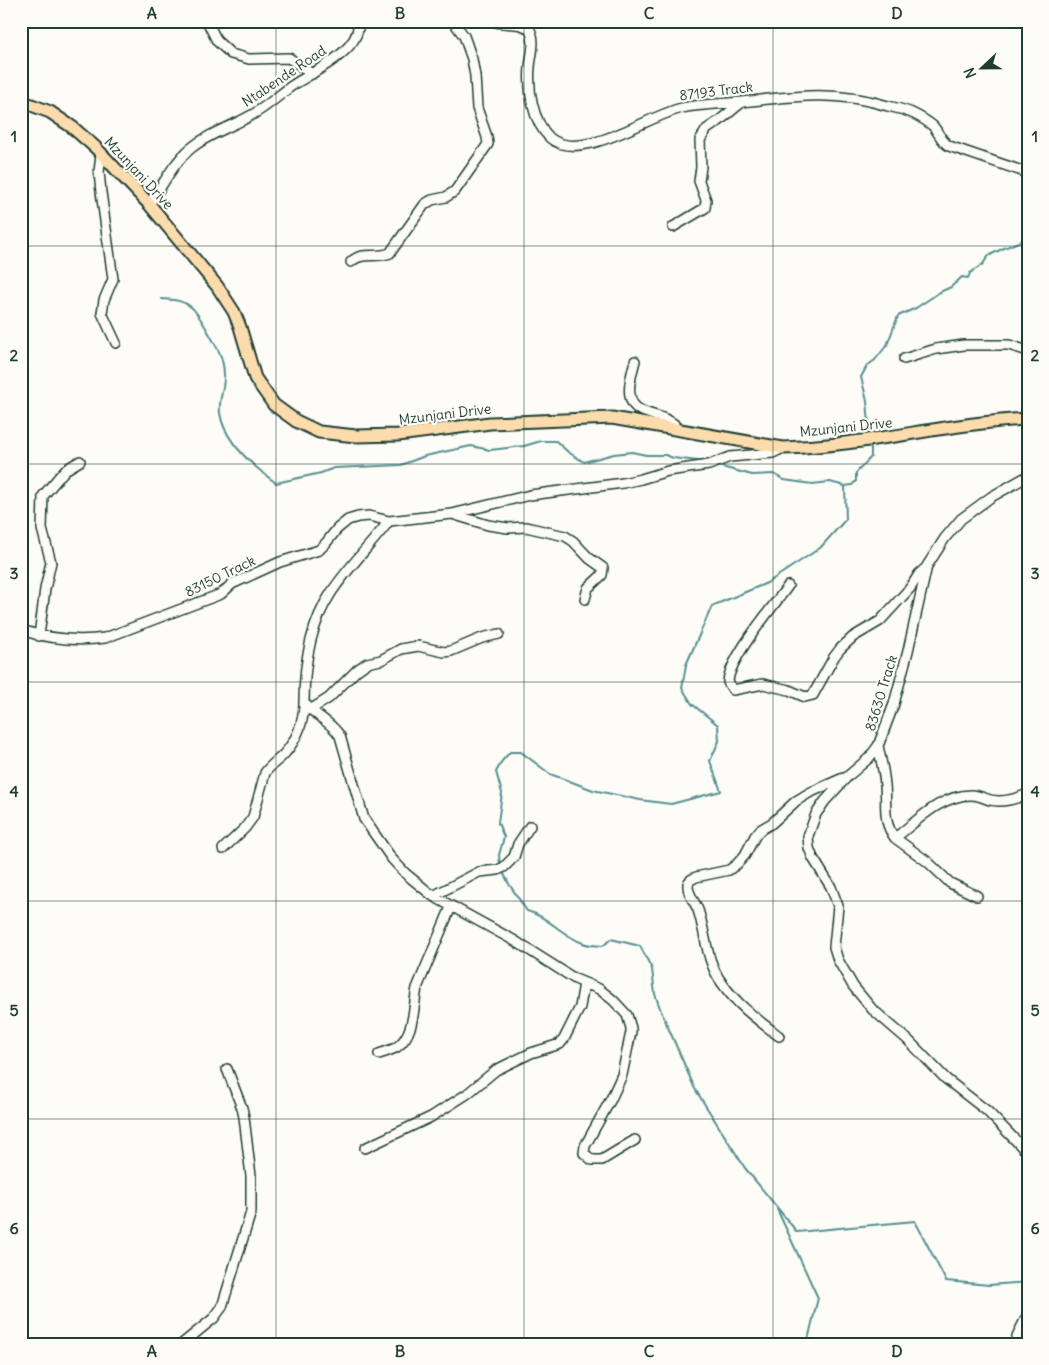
<svg xmlns="http://www.w3.org/2000/svg" width="1049" height="1365" font-family="Delius,sans-serif">
<rect width="100%" height="100%" fill="#fdfcf7"/>
<filter id="ink" filterUnits="userSpaceOnUse"><feTurbulence type="fractalNoise" baseFrequency=".02" numOctaves="2"/><feDisplacementMap in="SourceGraphic" scale="10" xChannelSelector="R" yChannelSelector="G"/><feConvolveMatrix kernelMatrix="1 2 1 2 8 2 1 2 1" color-interpolation-filters="sRGB"/></filter>
<g filter="url(#ink)">
<g fill="none" stroke-linecap="round" stroke-linejoin="round">
<!-- stream -->
<path stroke="#549090" stroke-width="2" d="M162 299C173 300 183 300 191 307 198 312 220 351 222 360 223 364 224 370 224 375 225 387 218 401 220 413 224 441 254 467 276 483L321 473 334 468 401 465 425 456 471 446 490 450 524 446 541 441H556L568 452 584 462 614 454 632 452 646 455H666L673 458 706 462
M870 436 867 401 861 377 867 366 875 360 887 345 898 316 916 308 940 292 951 287 962 277 968 278 970 273 983 264 988 256 1004 248 1028 238
M718 466 752 475 774 474 784 480 812 484 830 482 845 486 852 485 856 481V473L871 457V443
M500 865 499 855 504 837 498 823 502 793 496 772 502 761 510 752H521L550 774 572 782 593 790 640 800 671 804 721 791 710 761 719 741 718 725 692 704 682 688 686 665 712 606 767 583 820 548 846 519 845 486
M503 872 509 884 527 911C548 916 562 936 583 943 589 946 597 945 603 946L611 939 640 946 652 969 655 994 661 1011 695 1089 745 1168 797 1232 915 1221 946 1281 989 1285 1028 1282
M777 1209 818 1298 807 1344"/>
<!-- minor casing -->
<g stroke="#1f3d34" stroke-width="12">
<path id="minor" d="M207 21 217 41 231 54 249 59 289 58 312 74
M492 21C504 26 520 20 530 30 536 41 531 55 530 67 528 89 532 121 550 138 581 164 649 115 682 108 701 104 722 104 742 102 795 96 836 90 888 106 897 108 906 110 914 114 920 117 927 121 933 126 939 133 942 142 949 146L1028 173
M101 154 99 172 101 192 113 279 104 300 102 313 116 343
M149 204C163 186 172 164 190 149 209 133 229 128 250 116 265 108 277 97 290 87 310 73 363 51 358 21
M673 227 705 208 706 200 699 181 701 167 700 140 707 129 719 121 742 102
M351 262C362 251 376 259 390 253L425 204 432 200 446 197 455 191 488 144 487 137 477 108 475 76 472 59 464 36 453 21
M904 359 936 349 964 345H1009L1028 351
M635 361C631 376 622 403 642 411 653 416 664 416 674 424L675 429
M1028 476 991 497 961 519 945 538 927 566 908 651 894 704 878 746 869 758 848 776 825 801 816 814 808 836 809 848 813 858 831 887 838 906 834 947 838 960 853 986 872 1009 908 1040 946 1079 987 1111 1028 1153
M452 514 488 525 508 528 526 527 565 536 573 541 589 558 603 568 602 575 588 588 585 599
M788 586C773 607 729 658 728 682L733 690 763 684 789 690 805 697 813 695 834 657 840 649 853 637 880 621 911 587 919 574 927 567
M21 630C49 639 76 642 105 638L221 594 232 584 280 562 319 550 326 543 337 529 348 520 358 517 369 516 389 521 452 514 530 495 623 483 641 479 668 471 709 465 730 457 773 453 783 448
M39 636 45 589 51 562 42 529 43 496 65 470 80 461
M304 702C304 664 310 625 331 593 348 567 371 545 389 521
M310 710 329 698 357 670 367 663 381 660 401 649 418 646 444 652 451 651 482 638 499 634
M878 746C881 759 884 772 885 785 887 804 882 822 895 838 917 821 941 795 971 795 978 795 984 798 990 800 1003 803 1016 799 1028 794
M895 838 928 862 950 883 977 896
M223 849 245 828 253 817 265 773C270 765 279 760 285 753 297 739 304 721 304 702 314 716 331 721 340 736L364 819 392 859 406 874 433 896 515 941 575 979 599 989 613 1000 627 1015 631 1028V1032L622 1075 611 1099 585 1146 584 1153 592 1160H602L635 1140
M433 896 479 872 498 870 504 867 514 857 518 844 530 826
M779 1036C758 1020 737 1005 722 983 706 962 706 934 698 910 695 902 687 893 688 884 689 880 692 879 696 877L729 870 737 864 745 855 755 836 760 830 772 823 796 801 809 793 843 778
M379 1054C385 1052 392 1050 397 1047 415 1034 413 1007 417 988L451 907
M365 1148 431 1117 467 1094 496 1070 531 1053 560 1044 564 1039 580 1007 584 983
M182 1344 214 1318 222 1307 251 1212V1176L244 1117 242 1108 227 1069
M1017 1344V1336L1028 1314"/>
</g>
<!-- major casing -->
<g stroke="#1f3d34" stroke-width="15">
<path id="major" d="M21 101 50 112 72 127 95 147 149 204 217 286 234 312 240 327 255 378 274 405 296 421 319 432 356 436 398 435 490 423 612 418 783 448C865 446 946 423 1028 419"/>
</g>
<!-- minor -->
<use href="#minor" stroke="#fdfcf7" stroke-width="9"/>
<!-- major -->
<use href="#major" stroke="#fcdcac" stroke-width="11"/>
</g>
</g>
<!-- grid -->
<path fill="none" stroke="#1f3d34" stroke-width="1" stroke-opacity="0.55" d="M276 21V1344M524 21V1344M773 21V1344M21 246H1028M21 464H1028M21 682H1028M21 901H1028M21 1119H1028"/>
<g text-anchor="middle" stroke-width="4.5" stroke-linejoin="round" paint-order="stroke">
<!-- street labels -->
<g font-size="14" fill="#1f3d34" stroke="#fdfcf7">
<text transform="translate(284 76) rotate(-34)" y="5">Ntabende Road</text>
<text transform="translate(716 91) rotate(-7)" y="5">87193 Track</text>
<text transform="translate(139 173) rotate(47)" y="5">Mzunjani Drive</text>
<text transform="translate(445 414) rotate(-7)" y="5">Mzunjani Drive</text>
<text transform="translate(846 427) rotate(-6)" y="5">Mzunjani Drive</text>
<text transform="translate(220 576) rotate(-26)" y="5">83150 Track</text>
<text transform="translate(881 693) rotate(-73)" y="5">83630 Track</text>
</g>
</g>
<!-- margin -->
<rect width="1049" height="1365" fill="none" stroke="#fdfcf7" stroke-width="55"/>
<!-- north arrow -->
<g transform="translate(982 68) rotate(248)" stroke="#fdfcf7" stroke-width="4" paint-order="stroke">
<path d="M0-4L9 19L0 12L-9 19Z" fill="#1f3d34"/>
<text y="-8" font-size="14" font-weight="bold" text-anchor="middle" fill="#1f3d34">N</text>
</g>
<rect x="28" y="28" width="994" height="1310" fill="none" stroke="#1f3d34" stroke-width="2"/>
<g font-size="16" text-anchor="middle" font-weight="bold" fill="#1f3d34">
<text x="152" y="19">A</text>
<text x="400" y="19">B</text>
<text x="649" y="19">C</text>
<text x="897" y="19">D</text>
<text x="14" y="142">1</text>
<text x="1035" y="142">1</text>
<text x="14" y="361">2</text>
<text x="1035" y="361">2</text>
<text x="14" y="579">3</text>
<text x="1035" y="579">3</text>
<text x="14" y="797">4</text>
<text x="1035" y="797">4</text>
<text x="14" y="1016">5</text>
<text x="1035" y="1016">5</text>
<text x="14" y="1234">6</text>
<text x="1035" y="1234">6</text>
<text x="152" y="1357">A</text>
<text x="400" y="1357">B</text>
<text x="649" y="1357">C</text>
<text x="897" y="1357">D</text>
</g>
</svg>
